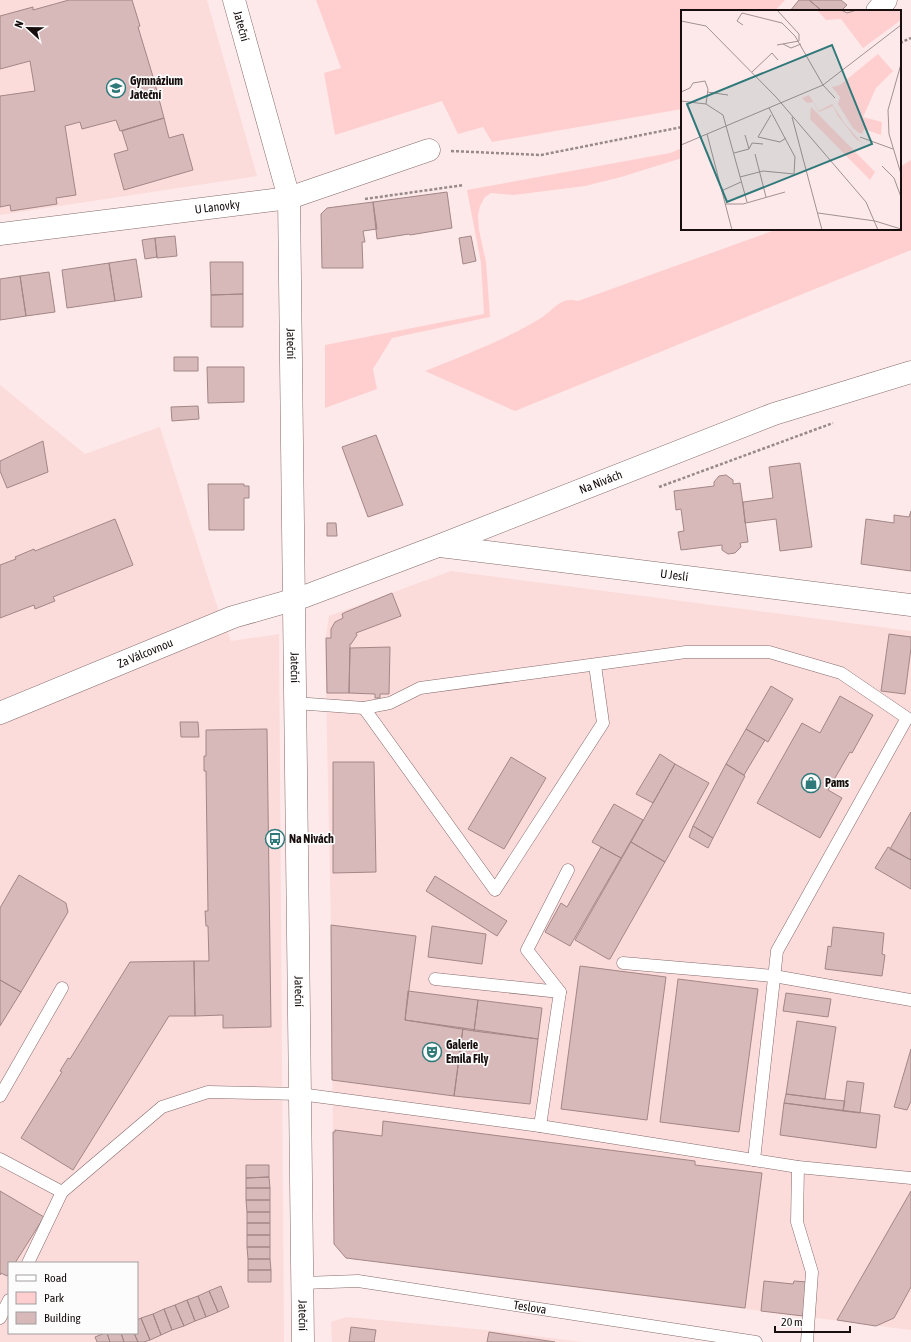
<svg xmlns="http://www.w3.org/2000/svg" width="911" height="1342" font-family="'Asap Condensed',sans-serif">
<rect width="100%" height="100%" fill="#fde9e9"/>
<!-- built -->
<path fill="#fcdbdb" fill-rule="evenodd" d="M0 0H207L257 176 0 215Z
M0 385 85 454 160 427 215 600 231 641 279 634 284 1342H0ZM9 1263H137V1333H9Z
M451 571 911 631V1330L346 1258 334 1244 331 925 325 643 329 616Z
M346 1317 487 1330 583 1342H332L331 1322Z"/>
<!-- green -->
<path fill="#ffcfd0" d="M316 0H785L775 11H682V109L492 142 483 127 458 134 442 101 335 135 324 73 341 68Z
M682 148V158L621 177 585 186 514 195 491 193 485 197 480 206 478 215 479 230 486 262 490 317 392 338 373 369 377 389 325 408V345L484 314 481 263 467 190 670 153Z
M911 160V250L515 411 425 371C464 355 505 340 541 318 554 310 560 296 578 301L778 229H900V167Z"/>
<!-- building -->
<path fill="#d8b9b9" stroke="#a38686" d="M69 0H132L140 26 138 27 154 80 164 118 120 131 116 120 82 129 80 122 65 126 76 195 56 198 57 204 11 211 10 205 0 207V96L35 91 30 61 0 69V16L33 7V10Z
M799 0H809L822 11H790Z
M809 0H841L847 5 841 11H822Z
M164 118 169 138 183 134 193 170 124 190 114 154 128 150 122 131Z
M447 192 452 228 410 235 409 234 377 239 373 202Z
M373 202 377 229 363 231 365 242H362L363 268H322L321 214 327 208Z
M175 236 177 256 157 258 155 238Z
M471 236 476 261 463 264 459 238Z
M155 238 157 257 145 259 142 240Z
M136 259 142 297 115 301 109 263Z
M210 262H243V294L211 295Z
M109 263 115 301 67 308 62 270Z
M49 272 55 312 26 316 20 276Z
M20 276 26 316 0 320V279Z
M243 294V327H211V295Z
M174 357H198V371H174Z
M207 367H244V402L208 403Z
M198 406 199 419 172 421 171 407Z
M376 435 403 505 368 517 342 447Z
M43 441 48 472 7 488 0 471V461Z
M800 463 812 547 780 551 776 519 745 523 743 502 773 498 769 467Z
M726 475 733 480V484L740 483 748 542 740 543 741 547 735 553 728 554 722 550V545L681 550 678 532 684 531 681 509 676 510 674 491 714 486V482L719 476Z
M208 484H244V486H249V498H244V530H209Z
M911 511V571L861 564 866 519 894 523V515L909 517Z
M115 519 133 565 53 597 55 601 35 609 34 605 0 618V565L16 559 15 557 34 549 35 551Z
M327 523H336L337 536H327Z
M392 593 401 616 356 633 357 635 351 644H350L349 693H327L326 638H331V629L335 622 343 618 342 614 346 612Z
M889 634 911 637V648L905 694 881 691Z
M390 647 389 694H380V698H375V694L349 693 350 648Z
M771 686 793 699 768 742 746 729Z
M840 696 873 715 852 753 850 752 828 790 842 798 820 838 757 803 802 723 820 733Z
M180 722H198L199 737H181Z
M267 729 271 1027 223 1028V1015L195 1016 194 961H209L208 926H206L205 911H208L206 771H204V756H206V730Z
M746 729 765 740 744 775 726 764Z
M660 754 675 764 653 803 636 794Z
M511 757 546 778 504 849 468 829Z
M333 762H374L376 872 333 873Z
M675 764 709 783 665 862 631 842Z
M726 764 745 776 713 838 693 826Z
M614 804 643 820 621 858 592 842Z
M911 812V860L890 849Z
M693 826 713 838 708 848 689 837Z
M631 842 665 862 610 959H608L575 940Z
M601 847 621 858 570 946 545 932 561 903 567 907Z
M888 847 911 860V889L875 868Z
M19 875 66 903 68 912 21 992 0 980V908Z
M435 876 507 921 497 936 426 891Z
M331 925 416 936 405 1020 463 1028 454 1096 332 1080Z
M432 926 486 934 482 964 428 957Z
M833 927 884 933 882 954 885 955 882 976 825 969 828 946 831 947Z
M194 961 195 1016H169L73 1170 21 1138 62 1072 60 1071 68 1058 70 1059 130 962Z
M580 966 666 977 647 1120 561 1109Z
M678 979 758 989 739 1132 660 1122Z
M0 980 21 992 0 1026Z
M408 991 478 1000 474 1031 405 1020Z
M786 993 831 999 828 1017 783 1011Z
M478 1000 542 1008 538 1039 474 1031Z
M797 1021 836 1027 825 1099 786 1094Z
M463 1028 538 1039 530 1104 454 1096Z
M911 1049V1101L907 1110 894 1107Z
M847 1081 864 1083 860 1113 843 1111Z
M786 1094 825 1099 845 1101 843 1111 784 1103Z
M784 1103 880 1115 876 1148 780 1135Z
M383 1121 695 1161V1165L762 1173 745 1308 346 1258 334 1244 333 1132H335V1130L382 1136Z
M246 1165H269V1177L246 1178Z
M269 1177 270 1188H246V1178Z
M246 1188H270V1200H246Z
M0 1191 44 1217 15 1263H9V1273L7 1276 1 1273 0 1275Z
M911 1191V1287L894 1318 876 1326 837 1320Z
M246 1200H270V1212H247Z
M247 1212H270V1223H247Z
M247 1223H270V1235H247Z
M247 1235H270V1247H247Z
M247 1247H270V1259H248Z
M248 1259H270L271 1270H248Z
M248 1270H271V1282H248Z
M764 1281 793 1284 794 1281 807 1282 803 1316 761 1311Z
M221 1286 229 1307 218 1312 209 1291Z
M209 1291 218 1312 206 1317 198 1296Z
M198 1296 206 1317 195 1321 187 1300Z
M187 1300 195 1321 184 1326 175 1305Z
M175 1305 184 1326 172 1330 164 1309Z
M164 1309 172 1330 161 1335 153 1314Z
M153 1314 161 1335 150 1340 141 1318Z
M141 1318 150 1340 144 1342H138L134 1333H137V1320Z
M351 1327 376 1330 374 1342H349Z
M489 1332 555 1342H487Z
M105 1333H107L110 1342H97L95 1337Z
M107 1333H121L124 1342H110Z
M121 1333H134L138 1342H124Z"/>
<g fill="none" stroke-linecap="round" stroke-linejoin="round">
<!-- lane casing -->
<g stroke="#866a6a" stroke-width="13">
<g id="lane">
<path d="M295 703 364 708 390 703 420 688 686 652H769L841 673 907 718 777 951 754 1160"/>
<path d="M364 708 495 890 603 723 595 665"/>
<path d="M623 963 774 976 911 1000"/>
<path d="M435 979 560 992 540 1126"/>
<path d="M560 992 527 950 568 870"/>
<path d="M0 1096 62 988"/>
<path d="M0 1159 62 1192"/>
<path d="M798 1167 797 1222 812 1272 807 1342"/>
<path d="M28 1263 62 1192 162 1107 208 1092 300 1094 540 1126 798 1167 911 1178"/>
<path id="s1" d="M303 1283 358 1281 756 1342"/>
<path d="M0 1318 9 1300"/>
</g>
</g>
<!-- street casing -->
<g stroke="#866a6a" stroke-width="23">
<g id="street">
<path id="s2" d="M234 0 289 198 303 1342"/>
<path d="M877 11 886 0"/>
<path id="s3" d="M0 234 289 198 429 150"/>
<path id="s4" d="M440 546 911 605"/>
<path id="s5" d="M0 713 233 617 303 597 438 546 774 414 911 372"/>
</g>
</g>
<!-- path -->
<path stroke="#988989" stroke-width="2.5" stroke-dasharray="3 2" stroke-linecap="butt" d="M900 43 911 38
M451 151 541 155 682 127
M365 199 464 185
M659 487 833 423"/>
<!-- lane -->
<use href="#lane" stroke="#fff" stroke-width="12"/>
<!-- street -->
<use href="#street" stroke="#fff" stroke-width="22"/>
</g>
<!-- icons -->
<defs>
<g id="school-ring" transform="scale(1)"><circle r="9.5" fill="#fcfcfc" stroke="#30797b" stroke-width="1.5"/><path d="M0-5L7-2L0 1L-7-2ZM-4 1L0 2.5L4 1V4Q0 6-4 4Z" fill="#30797b"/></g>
<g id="shop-ring" transform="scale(1)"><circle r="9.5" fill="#fcfcfc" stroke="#30797b" stroke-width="1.5"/><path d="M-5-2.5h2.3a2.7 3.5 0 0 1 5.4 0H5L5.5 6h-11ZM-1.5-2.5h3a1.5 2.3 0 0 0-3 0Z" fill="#30797b"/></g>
<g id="bus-ring" transform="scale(1)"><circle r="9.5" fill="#fcfcfc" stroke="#30797b" stroke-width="1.5"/><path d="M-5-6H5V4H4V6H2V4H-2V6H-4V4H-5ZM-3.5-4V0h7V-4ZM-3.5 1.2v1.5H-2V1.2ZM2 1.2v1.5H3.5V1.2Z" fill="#30797b"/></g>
<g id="theatre-ring" transform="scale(1)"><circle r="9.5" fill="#fcfcfc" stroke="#30797b" stroke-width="1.5"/><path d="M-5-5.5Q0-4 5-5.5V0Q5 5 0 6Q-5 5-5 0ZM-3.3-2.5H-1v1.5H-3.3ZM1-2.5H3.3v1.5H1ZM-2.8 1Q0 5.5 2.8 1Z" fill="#30797b"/></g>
</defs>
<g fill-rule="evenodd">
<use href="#school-ring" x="116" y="88"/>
<use href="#shop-ring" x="811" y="783"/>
<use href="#bus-ring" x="275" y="839"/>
<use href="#theatre-ring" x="432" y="1052"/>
</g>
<g text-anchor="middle" stroke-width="3.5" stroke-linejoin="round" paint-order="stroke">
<!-- street labels -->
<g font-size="12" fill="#180e0e" stroke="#fcfcfc">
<text dy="4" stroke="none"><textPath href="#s2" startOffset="27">Jateční</textPath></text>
<text dy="4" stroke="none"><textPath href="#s3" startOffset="219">U Lanovky</textPath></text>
<text dy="4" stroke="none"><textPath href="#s2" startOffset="351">Jateční</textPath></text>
<text dy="4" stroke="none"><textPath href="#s5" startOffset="644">Na Nivách</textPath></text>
<text dy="4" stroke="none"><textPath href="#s4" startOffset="236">U Jeslí</textPath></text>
<text dy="4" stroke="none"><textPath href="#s5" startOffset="157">Za Válcovnou</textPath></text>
<text dy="4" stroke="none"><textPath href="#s2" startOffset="675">Jateční</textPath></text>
<text dy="4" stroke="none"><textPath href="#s2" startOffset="999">Jateční</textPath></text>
<text dy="4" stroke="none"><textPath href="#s1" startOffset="229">Teslova</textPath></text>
<text dy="4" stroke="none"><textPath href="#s2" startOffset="1323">Jateční</textPath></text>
</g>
<!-- poi labels -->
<g font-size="12" font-weight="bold" fill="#180e0e" stroke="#fcfcfc" text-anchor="start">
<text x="130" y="85">Gymnázium<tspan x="130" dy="14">Jateční</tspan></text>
<text x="825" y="787">Pams</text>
<text x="289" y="843">Na Nivách</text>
<text x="446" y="1049">Galerie<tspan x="446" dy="14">Emila Fily</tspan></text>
</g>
</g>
<!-- overview -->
<g transform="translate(681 10)">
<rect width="220" height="220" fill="#fde9e9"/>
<path d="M136 0H220V10L182 38 160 9 145 10ZM197 44 212 61 195 78 182 107 201 112 200 125 183 119 181 124 178 123 172 118 157 94 159 87 151 77 159 75ZM128 85 138 101 151 94 164 114 181 133 175 129 157 106 152 96 138 102 132 92 126 93 121 88ZM130 97 194 162 189 170 129 109Z" fill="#ffcfd0"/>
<path fill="none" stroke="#a19191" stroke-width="1" d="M96 0 118 24V31L96 35M160 0 166 3 176 0M0 11 25 16 95 87 185 192 197 220M62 15 56 11 61 3 101 13 114 26 142 75 154 88M102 34 110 38 120 34M220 54 207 100 208 124 220 164M71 62 91 43 97 50M0 82 9 78 12 73 24 71 27 79 25 94M26 82 47 85M0 91 25 94 42 105 66 192M90 105 77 127 99 132 105 128M111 107 141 220M26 124 51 220M179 127 212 139M0 135 142 75 220 15M68 139 71 133 82 134M53 143 68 139 64 125M74 144 85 187M201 156 213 168 220 187M59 167 82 161 113 164 114 147 88 98M40 181 60 172M44 194H62L104 182M137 203 194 211 220 219"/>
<path fill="#30797b" fill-opacity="0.15" stroke="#30797b" stroke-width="2" d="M151 35 191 134 46 192 6 94Z"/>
<rect width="220" height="220" fill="none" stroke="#180e0e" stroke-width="2"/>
</g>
<!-- legend -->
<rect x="8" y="1262" width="130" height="72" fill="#fcfcfc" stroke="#a19d9d"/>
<rect x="16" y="1275" width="20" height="6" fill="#ffffff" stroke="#a19d9d"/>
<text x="44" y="1282" font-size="12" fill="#180e0e">Road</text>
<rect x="16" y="1292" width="20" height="12" fill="#ffcfd0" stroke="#a19d9d"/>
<text x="44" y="1302" font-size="12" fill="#180e0e">Park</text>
<rect x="16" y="1312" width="20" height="12" fill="#d8b9b9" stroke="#a19d9d"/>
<text x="44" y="1322" font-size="12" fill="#180e0e">Building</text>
<!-- north arrow -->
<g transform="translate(28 28) rotate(292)" stroke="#fcfcfc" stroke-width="3" paint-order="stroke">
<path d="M0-3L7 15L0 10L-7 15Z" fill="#180e0e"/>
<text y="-6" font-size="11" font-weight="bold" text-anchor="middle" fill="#180e0e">N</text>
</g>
<!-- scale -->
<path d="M775 1326v6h75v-6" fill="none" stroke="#180e0e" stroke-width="2"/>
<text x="781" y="1326" font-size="12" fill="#180e0e" stroke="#fcfcfc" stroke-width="3" paint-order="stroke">20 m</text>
</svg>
